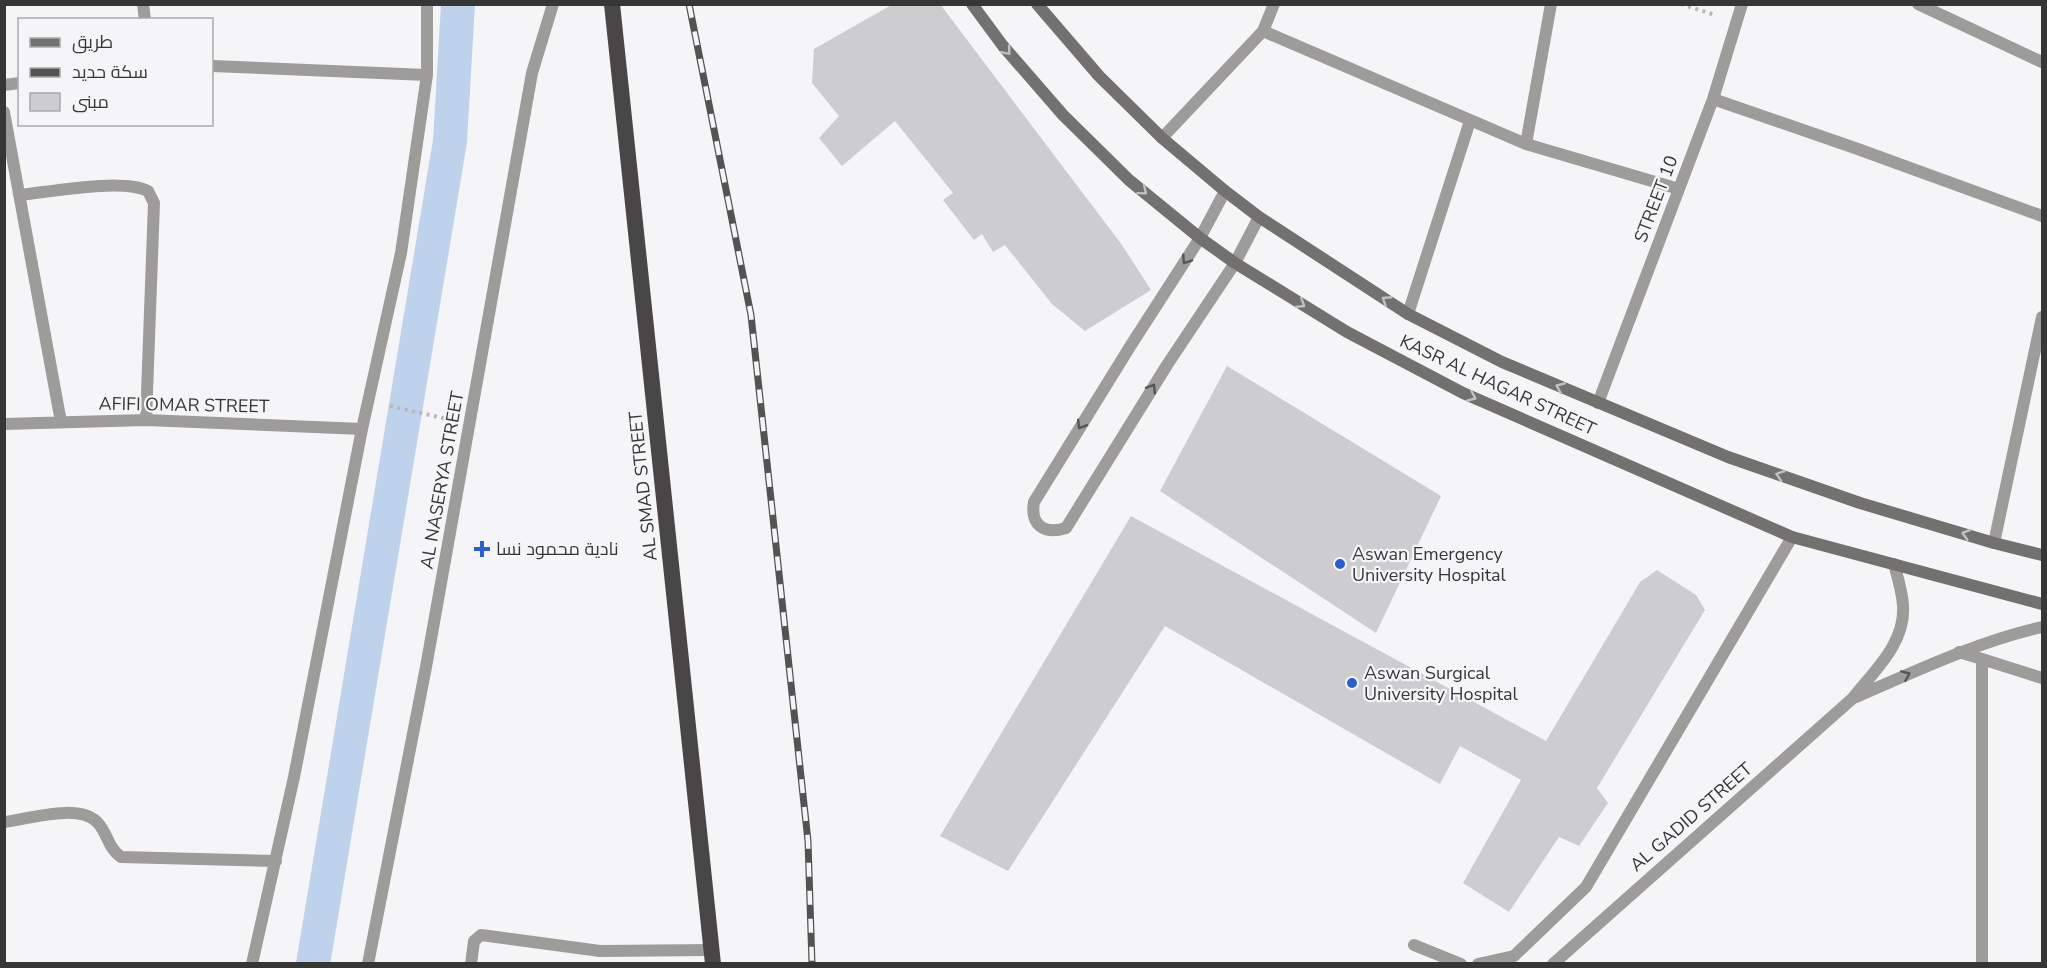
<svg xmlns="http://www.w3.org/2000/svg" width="2047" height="968" font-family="'Nunito Sans',Cairo,sans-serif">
<rect width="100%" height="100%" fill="#f5f5f8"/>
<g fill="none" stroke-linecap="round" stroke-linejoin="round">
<!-- canal -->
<path stroke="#bed3eb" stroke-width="34" d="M313 964 450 141 458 4"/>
</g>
<!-- building -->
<path fill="#cdcdcf" d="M893 4H940L1122 245 1151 290 1085 331 1052 304 1005 245 993 252 982 234 974 240 943 200 953 193 895 121 842 166 819 138 839 116 812 83 814 49Z
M1227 366 1441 496 1376 633 1160 491Z
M1131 516 1546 741 1640 582 1657 570 1696 595 1705 610 1597 788 1608 803 1579 846 1559 837 1509 912 1463 883 1521 780 1460 746 1440 784 1165 626 1008 871 940 836Z"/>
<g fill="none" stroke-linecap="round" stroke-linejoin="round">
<!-- path -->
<path stroke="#b8b8bb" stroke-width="4" stroke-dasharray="3 4.5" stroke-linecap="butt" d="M1681 4 1715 15
M390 406 447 419"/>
<!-- service -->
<path stroke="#9d9c9b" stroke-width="12" d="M1225 191 1200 238 1131 345 1034 502C1030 525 1044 535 1066 528L1167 365 1235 263 1259 217
M1414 945 1461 964
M1478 964 1514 956 1586 887 1792 537"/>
<!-- minor -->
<path stroke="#9d9c9b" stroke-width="12" d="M143 4 145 20
M1918 4 2042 62
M1263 31 1526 144 1679 189
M212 66 427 75
M4 85 20 83
M1713 99 1855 148 2042 216
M4 112 61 422
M1162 138 1263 31 1274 4
M1526 144 1551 4
M19 195C50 192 122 178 148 191L154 203 146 420
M1408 314 1470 121
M1598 403 1713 99 1742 4
M4 424 146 420 362 429
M1994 543 2042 317
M1959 652 1982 659V964
M1982 659 2042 678
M4 822C29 819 78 803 97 822 108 833 107 847 121 857L276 861
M252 964 294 777 362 429 401 253 427 75V4
M368 964 426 667 532 73 553 4
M471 964 474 941 481 935 600 951 712 950"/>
<!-- tertiary -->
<path stroke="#9d9c9b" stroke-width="12" d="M1856 697C1918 670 1977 642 2042 627
M1553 964 1853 698C1874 671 1906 643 1903 605 1902 591 1898 578 1894 564"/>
<!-- secondary -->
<path stroke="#727170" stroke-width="12" d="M972 4 1003 46 1063 115 1129 180 1200 238 1235 263 1347 332 1463 393 1792 537 2042 604
M1037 4 1099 76 1162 138 1225 191 1259 217 1408 314 1502 362 1728 457 1860 503 1994 543 2042 555"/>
<!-- trunk -->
<path stroke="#484646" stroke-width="16" d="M612 4 713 964"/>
<!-- rail casing -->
<g stroke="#535354" stroke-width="7">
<path id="rail" d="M689 4 751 315 808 841 812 964"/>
</g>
<!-- rail -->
<use href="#rail" stroke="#f5f5f8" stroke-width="4.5" stroke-dasharray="14" stroke-linecap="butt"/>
</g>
<!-- one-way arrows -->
<defs><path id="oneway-chevron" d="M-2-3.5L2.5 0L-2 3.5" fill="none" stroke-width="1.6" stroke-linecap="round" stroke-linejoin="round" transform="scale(1.5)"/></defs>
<g stroke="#c1c0c2">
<use href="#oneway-chevron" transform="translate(1007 51) rotate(50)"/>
<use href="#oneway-chevron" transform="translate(1143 191) rotate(40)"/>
<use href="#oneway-chevron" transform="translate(1386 300) rotate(-147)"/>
<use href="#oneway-chevron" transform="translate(1301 304) rotate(32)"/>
<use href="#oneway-chevron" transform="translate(1560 387) rotate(-157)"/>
<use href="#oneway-chevron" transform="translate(1472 397) rotate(24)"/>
<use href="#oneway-chevron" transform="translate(1780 475) rotate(-161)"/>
<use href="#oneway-chevron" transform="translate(1966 534) rotate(-163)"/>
</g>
<g stroke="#555">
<use href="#oneway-chevron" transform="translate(1186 260) rotate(123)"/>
<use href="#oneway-chevron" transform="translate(1152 388) rotate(-58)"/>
<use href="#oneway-chevron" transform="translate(1081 425) rotate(122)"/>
<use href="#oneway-chevron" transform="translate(1906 675) rotate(-24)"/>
</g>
<!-- markers -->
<g fill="#2b5fcd" stroke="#f5f5f8" stroke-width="2">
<path d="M479 540h6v6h6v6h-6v6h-6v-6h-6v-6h6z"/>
<circle cx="1340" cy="564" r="6"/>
<circle cx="1352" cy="683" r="6"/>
</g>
<g text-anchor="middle" stroke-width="4.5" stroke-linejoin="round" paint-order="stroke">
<!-- street labels -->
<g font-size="18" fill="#363637" stroke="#f5f5f8">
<text transform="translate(1656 199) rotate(-69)" y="6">STREET 10</text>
<text transform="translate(1498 385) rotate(25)" y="6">KASR AL HAGAR STREET</text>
<text transform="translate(184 405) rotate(1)" y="6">AFIFI OMAR STREET</text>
<text transform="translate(442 480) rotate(-80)" y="6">AL NASERYA STREET</text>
<text transform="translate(643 486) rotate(-96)" y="6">AL SMAD STREET</text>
<text transform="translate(1691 817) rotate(-41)" y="6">AL GADID STREET</text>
</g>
<!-- poi labels -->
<g font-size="18" fill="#363637" stroke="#f5f5f8" text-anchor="start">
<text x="496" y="555">نادية محمود نسا</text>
<text x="1352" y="560">Aswan Emergency<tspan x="1352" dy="21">University Hospital</tspan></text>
<text x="1364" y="679">Aswan Surgical<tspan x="1364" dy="21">University Hospital</tspan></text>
</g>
</g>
<!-- border -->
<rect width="2047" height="968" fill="none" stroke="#363637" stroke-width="12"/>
<!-- legend -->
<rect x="18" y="18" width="195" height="108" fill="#f5f5f8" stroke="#a9a9ab" stroke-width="1.5"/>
<rect x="30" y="38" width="30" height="9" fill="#727170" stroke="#a9a9ab" stroke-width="1.5"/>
<text x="72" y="48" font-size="18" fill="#363637">طريق</text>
<rect x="30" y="68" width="30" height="9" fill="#535354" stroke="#a9a9ab" stroke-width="1.5"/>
<text x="72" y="78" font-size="18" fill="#363637">سكة حديد</text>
<rect x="30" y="93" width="30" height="18" fill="#cdcdcf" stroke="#a9a9ab" stroke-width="1.5"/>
<text x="72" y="108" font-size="18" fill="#363637">مبنى</text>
</svg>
